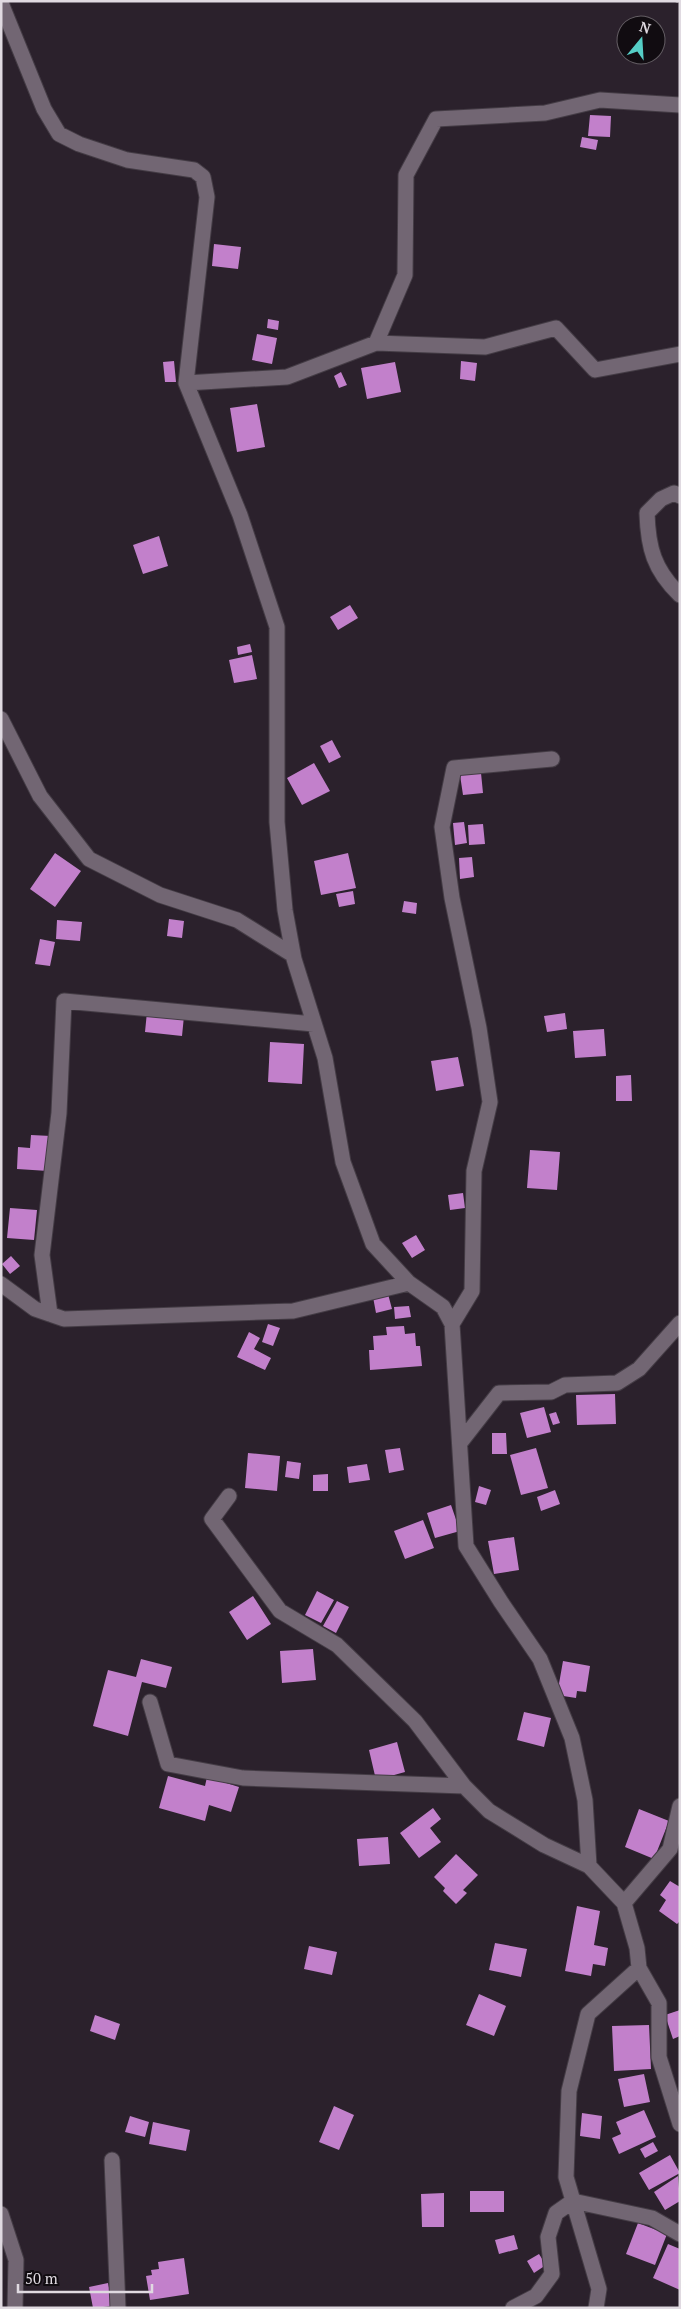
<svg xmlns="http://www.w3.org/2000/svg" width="681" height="2309" font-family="'PT Serif',serif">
<rect width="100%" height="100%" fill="#2b212c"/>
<!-- building -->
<path fill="#c280cb" d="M590 115 611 116 610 137 588 136Z
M582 137 598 140 596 150 580 147Z
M214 244 241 247 238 269 212 266Z
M268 319 279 321 278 330 267 328Z
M257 334 277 338 272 364 252 360Z
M174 361 176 382H165L163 362Z
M461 361 477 363 475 381 460 379Z
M395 362 401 392 367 399 361 368Z
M341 372 347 385 339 388 334 376Z
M257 404 265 447 237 452 230 408Z
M159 536 168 566 143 574 133 545Z
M350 605 358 618 338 630 330 617Z
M250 644 252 652 238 655 237 647Z
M252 655 257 679 234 683 229 660Z
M332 740 341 757 329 763 320 746Z
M314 763 330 791 302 805 287 778Z
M481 773 483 793 463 795 460 775Z
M464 822 467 843 455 845 453 823Z
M483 824 485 844 469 845 468 825Z
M55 853 81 871 55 907 30 889Z
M348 853 356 888 321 895 314 861Z
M472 857 474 877 460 879 459 858Z
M353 891 355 904 339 907 336 894Z
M404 901 417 903 416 914 402 912Z
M169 919 184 921 182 938 167 936Z
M57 920 82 922 80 941 56 939Z
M40 939 55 942 50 966 35 964Z
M147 1012 184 1016 182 1036 145 1032Z
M565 1013 567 1029 547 1032 544 1016Z
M604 1029 606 1056 575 1058 573 1031Z
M270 1042 304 1044 302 1084 268 1082Z
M458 1057 464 1086 436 1091 431 1061Z
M631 1075 632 1101H616V1076Z
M31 1135 51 1136 48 1171 17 1169 18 1147 30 1148Z
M530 1150 560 1152 557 1190 527 1188Z
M463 1193 465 1208 450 1210 448 1195Z
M10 1208 37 1210 34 1240 7 1238Z
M416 1235 425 1250 412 1258 402 1243Z
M11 1256 20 1266 10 1274 2 1264Z
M388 1294 392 1309 376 1313 373 1297Z
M409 1306 411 1317 395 1319 394 1307Z
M268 1324 280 1328 273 1346 262 1342Z
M404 1326 405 1334 415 1333 416 1346H420L422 1366 370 1370 369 1350H374L373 1336 387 1335 386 1327Z
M249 1332 260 1338 254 1349 271 1358 265 1370 237 1357Z
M615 1394 616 1424 577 1425 576 1395Z
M544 1407 551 1432 527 1438 520 1413Z
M556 1412 560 1423 553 1425 549 1414Z
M492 1433H506L507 1454H492Z
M400 1448 404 1470 389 1473 385 1450Z
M536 1448 548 1488 521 1495 510 1455Z
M248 1453 280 1456 277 1491 245 1488Z
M287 1461 301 1463 299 1479 285 1477Z
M367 1464 370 1480 349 1483 347 1467Z
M328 1474V1491H313V1475Z
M479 1486 491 1490 486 1505 475 1502Z
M555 1490 560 1504 541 1511 537 1497Z
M451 1505 460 1531 435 1538 427 1513Z
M423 1520 434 1548 405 1559 394 1531Z
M514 1537 519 1570 494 1574 488 1541Z
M317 1591 334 1600 321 1623 305 1615Z
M253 1596 271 1624 247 1640 229 1612Z
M337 1601 349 1607 336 1633 323 1626Z
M313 1649 316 1680 282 1683 280 1651Z
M141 1659 172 1667 166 1688 142 1682 128 1736 93 1726 108 1670 136 1677Z
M563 1661 590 1666 586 1692 577 1691 576 1698 557 1695Z
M524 1712 551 1718 544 1747 517 1740Z
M397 1742 405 1772 376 1780 369 1750Z
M168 1776 205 1786 207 1777 239 1787 231 1812 209 1805 205 1821 159 1808Z
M433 1808 441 1819 430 1828 441 1842 419 1858 400 1833Z
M639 1809 669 1821 654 1859 625 1847Z
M388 1837 390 1864 359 1866 357 1839Z
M456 1854 478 1875 463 1890 467 1893 456 1904 443 1891 445 1888 434 1877Z
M670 1881 680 1887V1921L677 1924 659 1911 666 1900 660 1895Z
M577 1906 600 1911 594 1945 608 1948 605 1966 593 1964 591 1976 565 1971Z
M495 1943 527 1949 521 1977 489 1970Z
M309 1946 337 1952 332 1975 304 1969Z
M479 1994 506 2006 494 2036 466 2025Z
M680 2010V2036L673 2039 665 2015Z
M95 2015 120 2024 115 2040 90 2031Z
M649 2025 651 2069 614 2071 612 2026Z
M644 2074 650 2102 624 2107 618 2079Z
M334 2106 354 2115 339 2150 319 2142Z
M644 2110 656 2137 619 2154 612 2138 621 2134 616 2122Z
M582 2113 602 2116 600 2139 580 2136Z
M130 2116 149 2122 145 2137 125 2132Z
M153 2122 190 2130 186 2151 149 2144Z
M653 2142 658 2151 645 2158 640 2149Z
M670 2155 680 2173 649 2190 639 2173Z
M678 2176 680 2201 665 2210 654 2192Z
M470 2191H504V2212H470Z
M444 2193V2227H422L421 2194Z
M638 2223 667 2234 655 2265 626 2254Z
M514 2235 518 2249 499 2254 495 2240Z
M668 2244 680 2249V2290L653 2278Z
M539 2254 546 2265 534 2273 527 2261Z
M184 2258 189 2294 150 2300 146 2276 152 2275 151 2270 159 2269 158 2262Z
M108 2283 113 2306 93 2308 89 2287Z"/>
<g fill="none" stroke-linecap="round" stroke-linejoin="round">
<!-- minor casing -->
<g stroke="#443c45" stroke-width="17">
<path id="minor" d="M1 3 44 109 59 134 79 144 127 160 194 170 203 177 207 197 186 383 240 515 277 627V822L285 910 294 959 325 1058 343 1162 373 1244 409 1283 443 1307 452 1324 466 1546 501 1602 540 1659 572 1738 585 1800 589 1866 624 1903 637 1948 639 1968
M376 343 405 275 406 175 436 119 545 113 600 100 680 105
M186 383 287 377 376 343 485 347 556 328 595 370 680 354
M680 496 674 493 661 499 647 513C648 548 654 570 680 595
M1 719 40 796 89 859 160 895 237 920 293 955
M1 1284 35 1309 64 1319 293 1311 409 1283
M50 1314 42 1255 59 1113 64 1001 314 1024
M452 1324 472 1291 474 1171 490 1102 479 1028 452 898 442 827 454 768 552 759
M460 1443 499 1393 551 1392 565 1385 617 1383 639 1369 680 1323
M229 1496 212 1519 280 1611 337 1645 415 1721 464 1786 489 1811 544 1845 589 1866
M150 1702 168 1764 243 1778 464 1786
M624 1903 670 1849 680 1806
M112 2160 118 2308
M1 2214 16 2260 15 2308
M513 2308 536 2296 552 2274 548 2237 556 2213 573 2201 652 2218 680 2234
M596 2308 599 2289 566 2177 569 2091 588 2014 639 1968 659 2003V2057L680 2124"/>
</g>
<!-- path -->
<path stroke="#888089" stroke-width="3" stroke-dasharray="2.5 4" stroke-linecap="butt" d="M676 1 680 2"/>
<!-- minor -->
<use href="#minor" stroke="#726673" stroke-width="15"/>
</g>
<!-- border -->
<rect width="681" height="2309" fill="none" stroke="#e0dae1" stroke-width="5"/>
<!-- north arrow -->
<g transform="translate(641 40) rotate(18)"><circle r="24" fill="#110c11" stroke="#645e64"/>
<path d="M0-4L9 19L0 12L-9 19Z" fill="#55cec6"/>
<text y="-8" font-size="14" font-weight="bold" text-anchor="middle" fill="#e0dae1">N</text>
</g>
<!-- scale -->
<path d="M18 2284v8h134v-8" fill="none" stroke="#e0dae1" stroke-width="2.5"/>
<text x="25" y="2284" font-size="15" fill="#e0dae1" stroke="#110c11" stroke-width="4" paint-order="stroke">50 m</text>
</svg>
